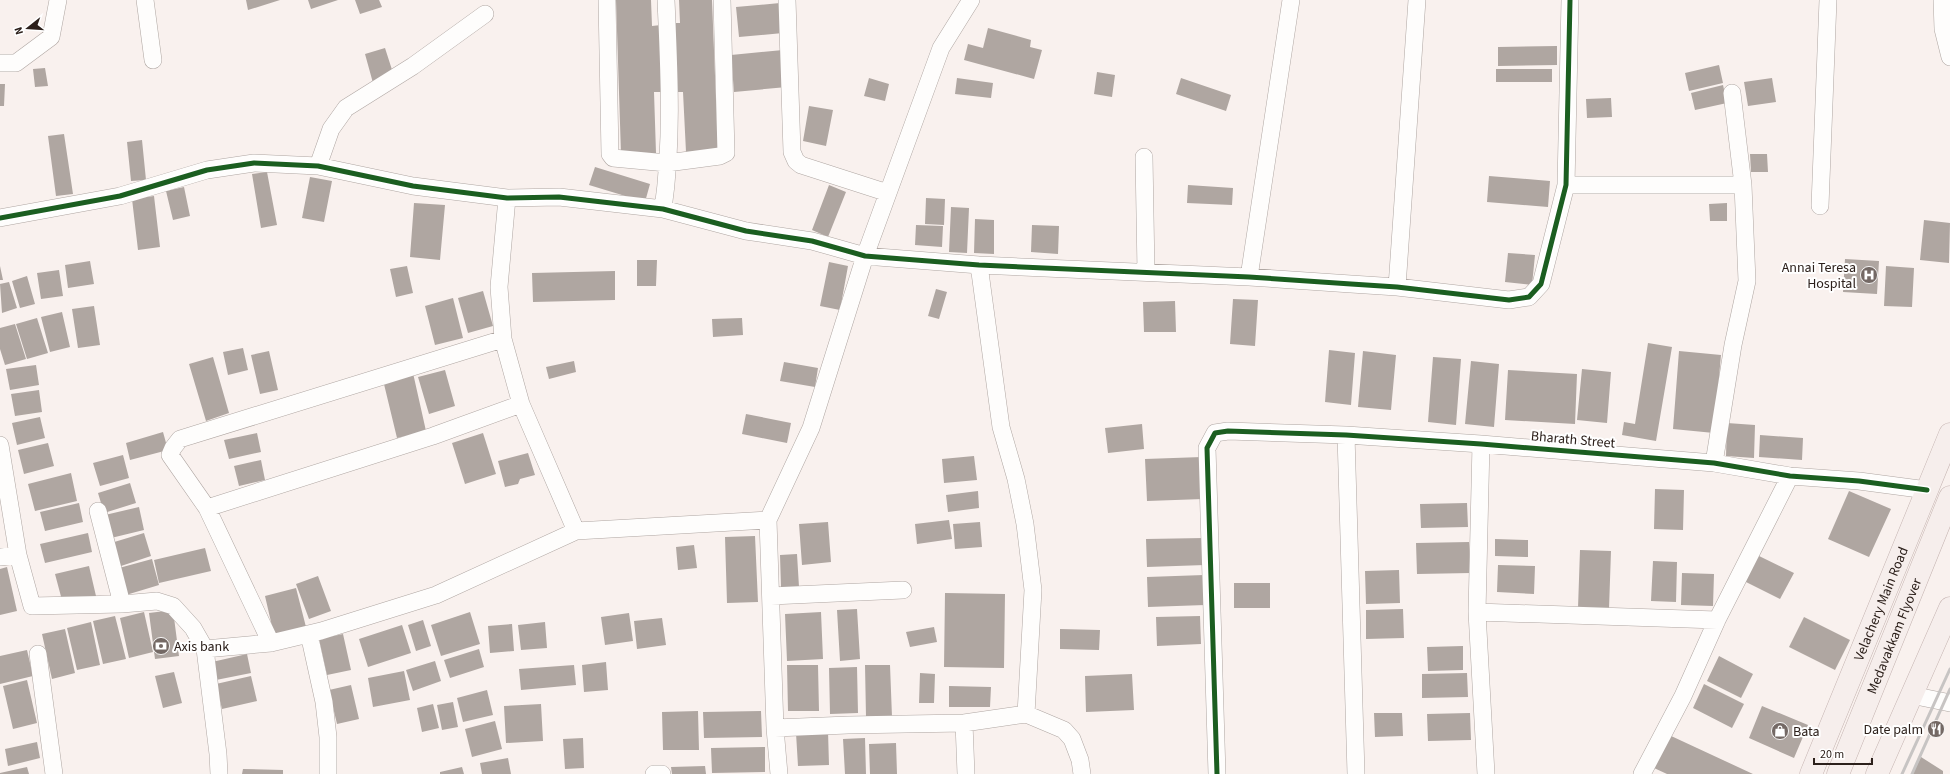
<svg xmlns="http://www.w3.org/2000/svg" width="1950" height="774" font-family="'Source Sans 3',sans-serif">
<rect width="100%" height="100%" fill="#f9f1ee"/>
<!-- building -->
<path fill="#afa6a1" d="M246 0H280L248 10Z
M308 0H338L311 9Z
M355 0H379L382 7 360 14Z
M616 0H651L652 26 661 25 663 92H654L656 153 621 154Z
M679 0H712L718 151 686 152 683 92H675L673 23H680Z
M780 3 783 33 739 37 736 7Z
M988 28 1031 40 1030 47 1042 50 1034 79 964 60 968 44 983 48Z
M1557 46V65L1498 66V47Z
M385 48 394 76 373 83 365 54Z
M783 50 787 87 734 92 731 55Z
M1719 65 1723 83 1689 91 1685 73Z
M45 68 48 86 35 87 33 69Z
M1496 69H1552V82H1496Z
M1097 72 1115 75 1112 97 1094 94Z
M869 78 889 84 885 101 864 96Z
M957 78 993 83 991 98 955 94Z
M1181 78 1231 95 1226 111 1176 94Z
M1772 78 1776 102 1748 106 1744 82Z
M0 84H5L4 106H0Z
M1723 85 1727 103 1695 110 1691 93Z
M1611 98 1612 117 1587 118 1586 99Z
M809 106 833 110 826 146 803 141Z
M64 134 73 194 56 196 48 136Z
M142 140 146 180 131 181 127 142Z
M1750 154H1767L1768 172H1751Z
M595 167 650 184 645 202 589 185Z
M267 172 277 225 261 228 252 174Z
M1489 176 1550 181 1548 207 1487 202Z
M310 177 332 181 324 222 302 218Z
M829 185 846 192 828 237 812 230Z
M1188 185 1233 188 1232 205 1187 203Z
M184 187 190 216 173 220 166 191Z
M154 196 160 247 138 250 132 199Z
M926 198 945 199 944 225 925 224Z
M414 203 445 205 440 260 410 257Z
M1727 203V221H1710L1709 204Z
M951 207 969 208 967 253 949 252Z
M975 219 994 220V254L974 253Z
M1924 220 1950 223 1949 263 1920 260Z
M916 225 943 226 942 247 915 245Z
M1032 225 1059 226 1058 254 1031 252Z
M1508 253 1535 255 1532 285 1505 282Z
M1845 259 1879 261 1877 294 1843 292Z
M637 260H657L656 286H637Z
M90 261 94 284 68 288 65 265Z
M829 262 848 266 840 310 820 306Z
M0 266 3 280H0Z
M407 266 413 293 396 297 390 269Z
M1886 266 1914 268 1912 307 1884 306Z
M59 270 63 296 41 299 37 273Z
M615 271V300L533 302 532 273Z
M27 276 35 304 20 308 12 281Z
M9 282 17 308 2 313 0 284Z
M936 289 947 292 939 319 928 316Z
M483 291 493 326 468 333 458 298Z
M453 298 463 338 435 345 425 306Z
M1233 299 1258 300 1255 346 1230 344Z
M1175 301 1176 332H1144L1143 302Z
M94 306 100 345 78 348 72 309Z
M62 312 70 347 50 352 41 317Z
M37 318 48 353 27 359 16 324Z
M742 318 743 335 713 337 712 319Z
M15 324 26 359 5 365 0 349V328Z
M1648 343 1672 347 1656 441 1622 435 1624 422 1635 424Z
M243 348 248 370 228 375 223 352Z
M1329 350 1355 353 1351 405 1325 402Z
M269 351 278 390 260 394 251 355Z
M1363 351 1396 355 1391 410 1358 407Z
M1679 351 1721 355 1714 433 1673 429Z
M213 357 229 413 206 421 189 364Z
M1433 357 1461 359 1456 425 1428 422Z
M574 361 576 372 549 379 546 367Z
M1471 361 1499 364 1494 427 1465 424Z
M784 362 818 368 815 387 780 381Z
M36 365 39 385 10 390 6 369Z
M1582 369 1611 372 1607 423 1577 420Z
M445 370 455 406 429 414 418 377Z
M1508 370 1577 374 1575 424 1505 420Z
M413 373 426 431 397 438 383 380Z
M39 390 42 412 15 416 11 394Z
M746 414 791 423 787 443 742 434Z
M40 417 45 438 17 445 12 423Z
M1727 423 1755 425 1754 458 1726 456Z
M1142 424 1144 449 1108 453 1105 428Z
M163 432 168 450 130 460 126 443Z
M257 433 261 452 229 459 224 440Z
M483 433 496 474 465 484 452 443Z
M1760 435 1803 438 1802 460 1759 457Z
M48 443 54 466 24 474 18 450Z
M528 453 535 475 520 479 518 484 505 487 498 461Z
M123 455 129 478 100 486 93 463Z
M974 456 977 480 944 483 942 459Z
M1202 457 1203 499 1147 501 1145 459Z
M261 460 265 480 239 486 234 466Z
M71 473 77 501 35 511 28 484Z
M130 483 136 503 104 513 98 493Z
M1655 489 1684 490 1683 530 1654 529Z
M978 491 979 508 948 512 946 495Z
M1849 491 1891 509 1869 557 1828 539Z
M79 503 83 522 45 531 40 512Z
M1467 503 1468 527 1421 528 1420 504Z
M139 507 144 530 111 538 105 515Z
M949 520 952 539 917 544 915 524Z
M828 522 831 562 802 565 799 524Z
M980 522 982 547 955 549 953 524Z
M88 533 92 552 45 563 40 544Z
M144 533 151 556 118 567 111 543Z
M755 536 758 602 727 603 725 537Z
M1204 538 1205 565 1147 567 1146 539Z
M1495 539 1528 540V557L1495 556Z
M1469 542 1471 573 1417 574 1416 543Z
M694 545 697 568 678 570 676 547Z
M205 548 211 571 159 583 154 560Z
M1580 550 1611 551 1609 609 1578 608Z
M797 554 799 587H781L780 555Z
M1757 555 1794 573 1780 599 1744 581Z
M152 559 159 585 126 595 119 568Z
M1653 561 1677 562 1676 602 1651 601Z
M1498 565 1535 566 1534 594 1497 592Z
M89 566 96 596 63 604 55 574Z
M7 567 17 611 0 615V569Z
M1399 570 1400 603 1366 604 1365 571Z
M1682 573 1714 574 1713 606 1681 605Z
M1204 575 1205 605 1148 607 1147 577Z
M318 576 331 611 309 619 296 584Z
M1234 583H1270V608H1234Z
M296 588 306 627 274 635 265 596Z
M945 593 1005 594 1004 668 944 667Z
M857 609 860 659 840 661 837 610Z
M1403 609 1404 638 1366 639V610Z
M173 610 179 656 155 659 149 613Z
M144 612 153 652 129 658 120 618Z
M470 612 480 644 441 656 431 625Z
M821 612 823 659 787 661 785 614Z
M629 613 633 641 605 645 601 617Z
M115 616 126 659 103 664 93 621Z
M1200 616 1201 644 1157 646 1156 617Z
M1804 617 1850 640 1835 670 1789 647Z
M662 618 666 645 637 649 634 621Z
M423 620 431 646 416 651 408 625Z
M91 622 100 665 77 670 67 628Z
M545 622 547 648 521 650 518 625Z
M512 624 514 651 490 653 488 626Z
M402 625 411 653 368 667 359 639Z
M934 627 937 642 910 647 906 632Z
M65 629 75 673 52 679 42 634Z
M1060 629 1100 630 1099 650 1060 649Z
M343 634 351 670 327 675 319 639Z
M1463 646V670L1428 671 1427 647Z
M479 649 484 667 450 678 444 660Z
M27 650 33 676 0 684V656Z
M247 654 251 673 216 680 212 662Z
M1719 656 1753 674 1741 698 1707 681Z
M435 661 441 681 413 691 406 670Z
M606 662 608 690 584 692 582 665Z
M574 665 576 685 521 690 519 669Z
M787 665H818L819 711H788Z
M865 665H890L892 717H866Z
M857 667 858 713 830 714 829 668Z
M404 671 410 700 373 707 368 678Z
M174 672 182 703 163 708 155 676Z
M920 673 935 674 934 703H919Z
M1467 673 1468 697 1422 698V674Z
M1132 674 1134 710 1086 712 1085 676Z
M251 676 257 701 222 709 216 684Z
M27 680 37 723 13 729 3 686Z
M1704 684 1744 704 1732 728 1693 708Z
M351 685 359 719 337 724 329 690Z
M949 686 991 687 990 707H949Z
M487 690 493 715 463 722 457 698Z
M453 702 458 727 442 730 437 705Z
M433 704 439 728 422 732 417 708Z
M541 704 543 741 506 743 504 706Z
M1762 706 1808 725 1794 758 1749 738Z
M698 711 699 750H663L662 712Z
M761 711 762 737 704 738 703 712Z
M1374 713H1402L1403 736 1375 737Z
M1470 713 1471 740 1428 741 1427 714Z
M495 721 502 749 472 757 465 729Z
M828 731 829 765 798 766 796 733Z
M1669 735 1753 774H1667L1654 768Z
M583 738 584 768 565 769 563 739Z
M865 738 866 774H845L843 739Z
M37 742 40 758 8 766 5 749Z
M896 743 897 774H870L869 744Z
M765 747V772L712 773 711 748Z
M1921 757 1943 771V774H1912Z
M508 758 511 774H482L480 763Z
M705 766 706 774H672L671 767Z
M27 767 29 774H0V773Z
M462 767 464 774H440V772Z
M243 769 283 770V774H242Z"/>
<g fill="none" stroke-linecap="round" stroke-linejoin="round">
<!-- street casing -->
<g stroke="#afa6a2" stroke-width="18">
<path id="street" d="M145 0 153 60
M607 0 610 154 613 158 667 163 720 156 726 153 722 0
M787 0 792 152 796 161 801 165 888 193
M1942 0 1943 29 1950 57
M0 63H16L51 37 58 0
M1144 157 1146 272
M318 166 331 129 346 108 413 66 485 14
M1566 185H1743
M507 198 499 287 503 339 521 404 576 531 768 520
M1820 206 1828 0
M663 209C673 140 669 69 666 0
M0 218 120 196 207 170 254 163 318 166 413 186 507 198 559 197 663 209 746 231 812 241 865 256 979 265 1249 277 1351 284 1397 287 1509 300 1529 297 1541 284 1566 185 1570 0
M979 265 1001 427 1016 479 1025 524 1033 590 1026 714
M1249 277 1291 0
M1397 287 1417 0
M1346 435 1356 774
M1481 444 1477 612 1486 774
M0 445 18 555 32 606 122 604 157 601 173 606 193 628 205 649 218 754 219 774
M1714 463 1733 345 1747 281 1743 185 1732 93
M207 508 433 436 521 404
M98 511 122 604
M0 557 18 555
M771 596 903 590
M1477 612 1717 620
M309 634 324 702 328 737V774
M271 643 207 508 170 455 173 448 180 439 503 339
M205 649 271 643 321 631 436 595 576 531
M38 654 54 774
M1911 695 1950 703
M964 723 966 774
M775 728 848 725 964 723 1026 714 1064 730 1072 739 1080 760 1082 774
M654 774H662
M779 774 775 728 768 520 811 428 865 256 941 48 971 0
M1217 774 1207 448 1215 433 1228 431 1346 435 1481 444 1714 463 1790 476 1859 481 1927 490
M1642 774 1683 696 1717 620 1790 476"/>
</g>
<!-- primary casing -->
<g stroke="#c5b4b1" stroke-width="23">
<g id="primary">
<path id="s1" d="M1811 774 1950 434"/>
<path id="s2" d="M1838 774 1950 497"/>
<path d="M1877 774 1950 608"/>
</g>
</g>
<!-- street -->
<use href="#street" stroke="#fefdfc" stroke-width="17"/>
<!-- primary -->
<use href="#primary" stroke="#f6eeec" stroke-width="22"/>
<!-- rail -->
<path stroke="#c7c4c3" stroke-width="3" d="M1902 774 1950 669
M1912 774 1950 689"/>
<!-- cycleway casing -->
<g stroke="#fff" stroke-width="8">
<path id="cycleway" d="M0 218 120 196 207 170 254 163 318 166 413 186 507 198 559 197 663 209 746 231 812 241 865 256 979 265 1249 277 1351 284 1397 287 1509 300 1529 297 1541 284 1566 185 1570 0
M1217 774 1207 448 1215 433 1228 431 1346 435 1481 444 1714 463 1790 476 1859 481 1927 490"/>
</g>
<!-- cycleway -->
<use href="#cycleway" stroke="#1b5e20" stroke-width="5"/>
</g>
<!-- icons -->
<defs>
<g id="hospital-disc" transform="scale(0.9)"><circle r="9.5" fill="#746965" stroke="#fff"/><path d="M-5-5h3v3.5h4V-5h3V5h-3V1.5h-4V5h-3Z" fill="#fff"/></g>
<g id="bank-disc" transform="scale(0.9)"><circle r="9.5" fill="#746965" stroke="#fff"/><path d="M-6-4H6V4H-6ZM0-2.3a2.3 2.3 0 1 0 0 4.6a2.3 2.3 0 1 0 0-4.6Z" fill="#fff"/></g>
<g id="restaurant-disc" transform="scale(0.9)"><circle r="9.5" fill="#746965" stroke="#fff"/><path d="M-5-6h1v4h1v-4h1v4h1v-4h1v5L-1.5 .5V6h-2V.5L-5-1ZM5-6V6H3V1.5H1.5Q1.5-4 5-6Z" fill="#fff"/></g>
<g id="shop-disc" transform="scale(0.9)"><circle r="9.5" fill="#746965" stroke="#fff"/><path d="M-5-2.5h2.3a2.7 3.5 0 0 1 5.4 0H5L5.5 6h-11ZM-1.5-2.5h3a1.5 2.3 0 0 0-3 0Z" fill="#fff"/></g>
</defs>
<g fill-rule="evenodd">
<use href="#hospital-disc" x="1869" y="275"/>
<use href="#bank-disc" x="161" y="646"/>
<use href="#restaurant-disc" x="1936" y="729"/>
<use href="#shop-disc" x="1780" y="731"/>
</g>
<g text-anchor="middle" stroke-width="4" stroke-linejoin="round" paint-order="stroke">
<!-- poi labels -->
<g font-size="14" fill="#2c201b" stroke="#fff" text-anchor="end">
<text x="1856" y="272">Annai Teresa<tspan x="1856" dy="16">Hospital</tspan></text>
<text x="174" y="651" text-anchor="start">Axis bank</text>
<text x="1923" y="734">Date palm</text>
<text x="1793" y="736" text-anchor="start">Bata</text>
</g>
<!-- street labels -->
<g font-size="14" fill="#2c201b" stroke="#fff">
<text transform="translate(1573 439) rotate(5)" y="5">Bharath Street</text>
<text dy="5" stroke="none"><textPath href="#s1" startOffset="184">Velachery Main Road</textPath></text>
<text dy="5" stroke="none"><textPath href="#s2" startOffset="149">Medavakkam Flyover</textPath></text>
</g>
</g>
<!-- north arrow -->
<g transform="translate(28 28) rotate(253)" stroke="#ffffff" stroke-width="3" paint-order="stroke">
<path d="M0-3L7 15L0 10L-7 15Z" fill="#2c201b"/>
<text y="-6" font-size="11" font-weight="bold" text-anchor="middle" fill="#2c201b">N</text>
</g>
<!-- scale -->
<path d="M1814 758v6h58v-6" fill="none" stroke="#2c201b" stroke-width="2"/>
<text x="1820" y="758" font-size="12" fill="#2c201b" stroke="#ffffff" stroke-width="3" paint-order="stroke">20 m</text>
</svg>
